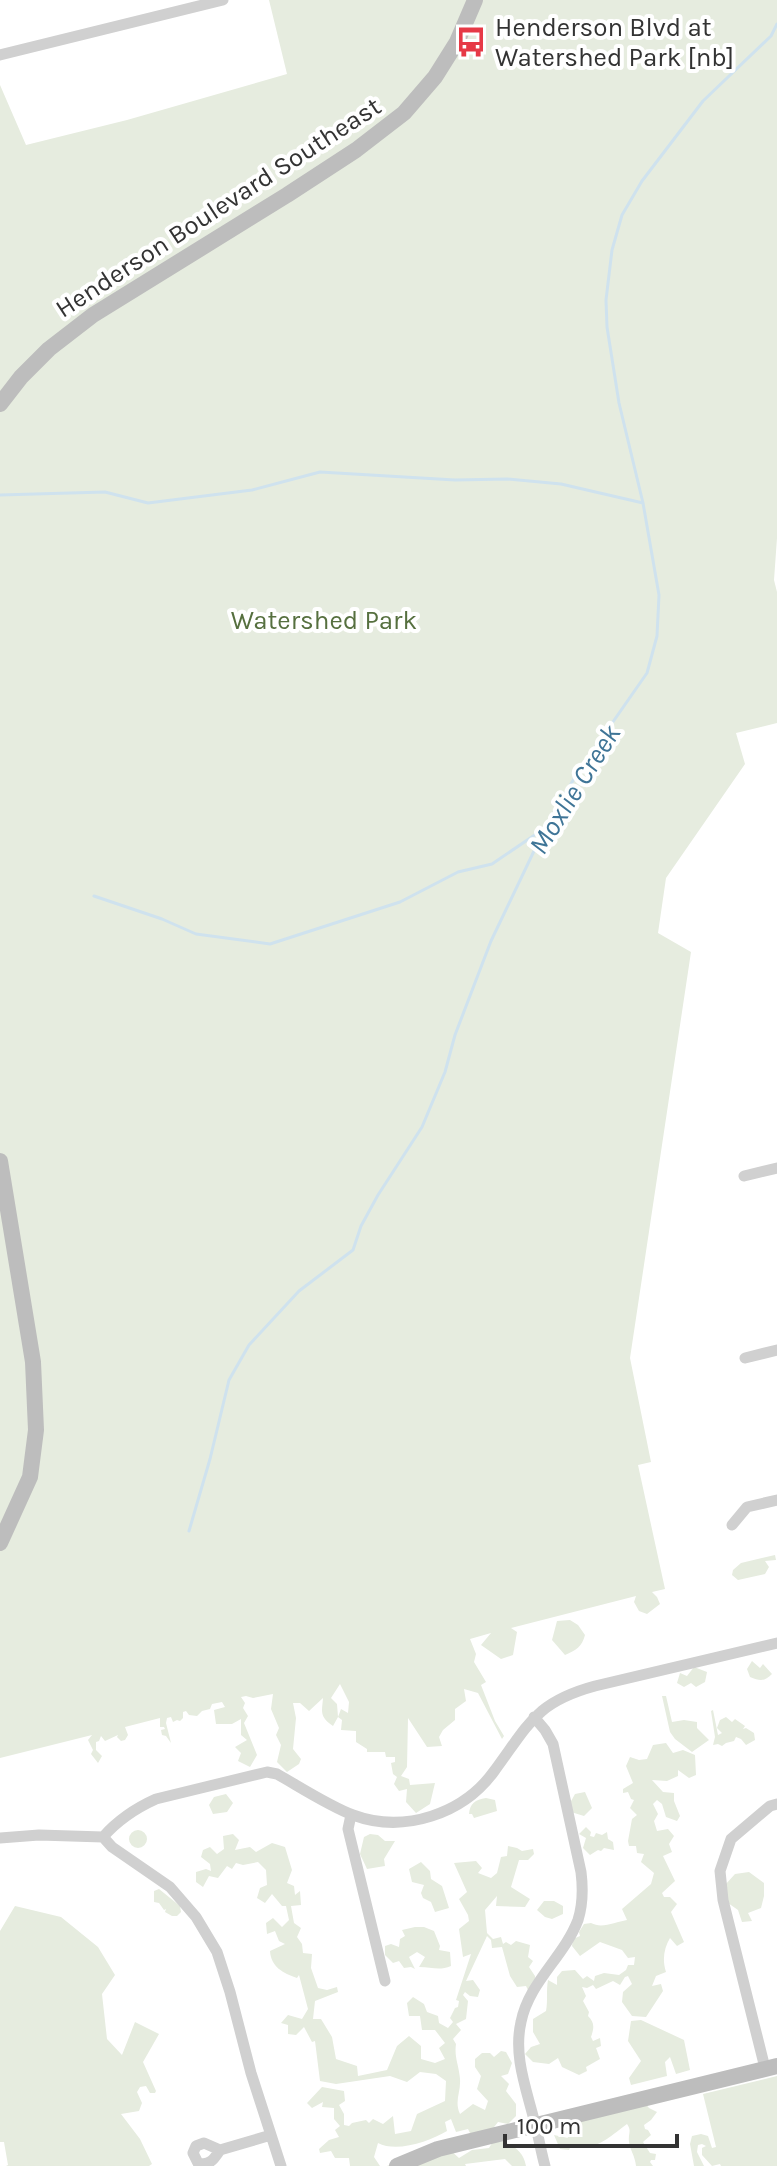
<svg xmlns="http://www.w3.org/2000/svg" width="777" height="2166" font-family="Karla,sans-serif">
<rect width="100%" height="100%" fill="#fff"/>
<!-- green -->
<path fill="#e6ecdf" fill-rule="evenodd" d="M269 0H777V538L774 580 777 592V723L736 733 745 764 666 878 658 933 691 952 630 1358 651 1462 638 1465 665 1589 652 1592 657 1597 660 1604 647 1614 639 1611 634 1602 636 1596 511 1628 517 1632 513 1655 501 1659 481 1645 491 1633 470 1639 476 1654 474 1662 486 1682 481 1685 495 1721 504 1736 502 1739 478 1693 464 1689 466 1701 455 1709V1720L443 1730 439 1737 442 1746 427 1747 408 1718 407 1767 401 1776 409 1779 410 1785 435 1783 430 1804 416 1813 406 1802 407 1789 399 1791 394 1784 397 1777 393 1774 391 1763 395 1762V1757H386L385 1752H367V1749L356 1742V1731L341 1730 342 1720 338 1717 333 1726C319 1716 322 1712 323 1698L309 1711 300 1703H293L296 1718 293 1749 301 1759 299 1764 287 1772 277 1762 281 1745 276 1735 279 1728 271 1709 273 1694 253 1698 246 1696 241 1697 245 1703 243 1708 248 1716 244 1723 257 1755 250 1767 238 1761 241 1753 235 1747 247 1740 241 1735V1719L232 1724H216L214 1710 225 1707 222 1702 212 1704 210 1709 202 1711 197 1716 189 1715 186 1711 183 1712V1718L180 1721 177 1720 173 1722 171 1717 167 1718 166 1723 171 1743 166 1736 162 1735 161 1730 165 1729 164 1727H160V1718L125 1727 128 1735 125 1740 121 1741 117 1737 118 1735 105 1741 101 1736 99 1741 96 1742V1750L102 1756 98 1763 91 1754 93 1750 88 1740 92 1735 0 1758V85L26 145 127 120 287 74ZM340 1684 349 1702 348 1713 341 1709 338 1717 337 1704 331 1698Z
M775 1555 776 1560 765 1561 769 1567 765 1574 738 1580 732 1575 733 1570 741 1563Z
M570 1620 578 1625 585 1635C582 1647 576 1650 565 1655L552 1640 557 1621Z
M752 1661 760 1668 763 1664 772 1674C764 1682 760 1681 750 1677L747 1669Z
M694 1667 707 1672 705 1682 696 1687 691 1683 684 1687 677 1683 680 1673 687 1676Z
M662 1696H666L672 1722 684 1720 697 1722V1728L709 1740 692 1752 675 1739 670 1732Z
M713 1710 718 1735 722 1733 717 1728 720 1720 726 1717 732 1722 735 1719 745 1726 743 1729 746 1728 754 1733 755 1740 746 1745 741 1739 736 1737 734 1741 726 1743 722 1746 718 1744 713 1745 715 1737 711 1711Z
M666 1743 673 1753 683 1750 695 1755 696 1775 689 1778 678 1770V1776L667 1781 652 1780 663 1792 674 1793V1801L680 1816 677 1821 666 1817 662 1804 657 1800 653 1804 658 1814 654 1821 657 1831 668 1829 674 1836 669 1844 672 1852 663 1856 675 1881 662 1893 664 1897H670L677 1904 671 1912 684 1942 677 1946 670 1938C664 1948 662 1960 666 1972L656 1976 652 1986 661 1984 663 1991 646 2017 632 2016 622 2002 623 1992 632 1984 628 1976 625 1977 620 1985 613 1981 596 1989 593 1985 587 1988 582 1987 586 1996 583 2001 589 2012 588 2016C595 2023 594 2028 591 2037L593 2041 600 2038 601 2046 596 2048 600 2059 586 2067 587 2071 579 2075 562 2067 558 2058 549 2064 533 2062 525 2054 531 2047 540 2044 533 2032V2019L546 2011C548 2000 546 1991 548 1980L557 1985V1977L562 1971 575 1970 583 1979 587 1976 594 1981 595 1976 604 1973 619 1975 626 1970 628 1965H634L635 1957 628 1958 622 1950 600 1942 580 1956 572 1946 573 1939 580 1936 579 1932 584 1924 591 1923C602 1929 615 1922 627 1920L622 1909 651 1884 654 1873 641 1862 644 1854 637 1853 636 1846H629L628 1841 632 1819 637 1815 630 1808 634 1800 631 1799 628 1792 623 1793V1789L633 1783 626 1766 630 1757 639 1760 647 1759 653 1745Z
M585 1792 592 1808 584 1816 571 1812 570 1803 575 1794Z
M226 1794 233 1803 227 1812 213 1814 209 1805 214 1797Z
M486 1798 495 1800 497 1811 474 1818 472 1814H469C470 1803 475 1800 486 1798Z
M586 1827 591 1832 590 1836 594 1837 596 1833 602 1835 607 1832 608 1839 613 1842 614 1850 604 1848 601 1851 598 1850 590 1855 583 1848 586 1838 579 1834Z
M129 1839a9 9 0 1 1 18 0a9 9 0 1 1-18 0Z
M233 1834 239 1840 235 1850 250 1847 256 1852 272 1843 285 1847 292 1870 287 1883 294 1886 295 1895 300 1891 301 1905 291 1906 294 1923 301 1928 297 1937 302 1944 303 1953 312 1954 311 1968 318 1988 327 1990 337 1987 338 1992 315 2001 313 2019H321L332 2037 336 2059 357 2066 358 2076 387 2070 397 2046 409 2036 421 2046V2059L435 2063 445 2059 439 2048 445 2043 435 2030H422L420 2016H409L407 2003 413 1997 424 2004 427 2012 438 2016 439 2023 448 2028 453 2022 450 2018 455 2008 458 2007 459 2001 456 2000 471 1954 463 1957 459 1929 469 1921 468 1915 459 1899 467 1892 454 1863 476 1861 482 1868 478 1873 491 1878 497 1873 501 1857 507 1856 508 1846 517 1848 522 1851 533 1849 534 1854 528 1860H519L511 1887 530 1899 525 1907 496 1906 497 1896 485 1910 487 1933 493 1939 501 1937 503 1944 506 1942 511 1945 516 1941 530 1945 528 1957 533 1961 529 1967 535 1976V1990L529 1992 526 1986 517 1987 510 1976 502 1947 492 1948 491 1940 487 1936 466 1981 473 1980 480 1990 478 1997 470 1996 465 1992 463 1995 468 2001 466 2019 456 2024 461 2030 453 2039 456 2044C454 2057 459 2066 460 2079 461 2092 454 2101 460 2114L473 2104 485 2110 488 2101 477 2089 481 2076 475 2067V2059L482 2053H490L494 2057 501 2051 506 2052 512 2063 508 2074 501 2076 509 2084 506 2091 516 2104V2116L508 2124 498 2122 491 2131 471 2135 468 2129 456 2132 451 2119 445 2122 447 2131C430 2141 397 2153 378 2143L374 2157 380 2166H350L349 2158H335L331 2151 320 2153 319 2149 329 2140 339 2137 335 2130 340 2126 334 2119V2108L322 2107 323 2102 312 2108 307 2103 322 2087 344 2091 345 2101 339 2105 344 2114V2125L349 2126 352 2123 366 2120 369 2123 373 2119 383 2124 393 2116 395 2134 411 2131 417 2114 445 2101 446 2081 436 2074 420 2072 407 2082 390 2076 336 2084 320 2081 315 2041 312 2042 304 2027 296 2035 288 2034V2025L281 2023 288 2015 302 2019 308 2009 299 1975 297 1978C283 1973 271 1967 270 1951L285 1944 279 1941 275 1931 267 1934 266 1923 273 1918 282 1927 289 1920 286 1906H282L272 1894 265 1903 257 1898 260 1888 267 1885 266 1870 258 1862 243 1865 236 1863 232 1869 227 1866 218 1878 209 1876 203 1887 196 1882V1872L206 1869 211 1871 210 1864 201 1857 203 1850 210 1847 217 1854 224 1849 223 1836Z
M370 1834 378 1835 385 1841H395L384 1859 385 1866 367 1869 360 1854 364 1837Z
M421 1862 430 1871 431 1879 442 1886 449 1908 435 1912 431 1902 423 1898 421 1893 424 1885 412 1882 409 1869Z
M749 1872 764 1883V1896L761 1908 748 1913 752 1921 742 1922 738 1910 728 1903 725 1885 735 1874Z
M159 1889 180 1906 181 1912 177 1916H172L165 1912 166 1909 164 1910 159 1903 154 1902V1891Z
M544 1901H554L563 1906V1914L552 1919 545 1917 537 1910Z
M15 1906 61 1917 98 1947 115 1975 102 1994 107 2039 122 2055 135 2022 159 2034 143 2062 156 2091 155 2093H150L146 2086 140 2087 137 2092 142 2103 139 2111 121 2114 140 2139 152 2164 149 2166H6L8 2165 4 2142H0V1931Z
M415 1927H424L434 1931 440 1946 439 1950 450 1952 451 1966C439 1971 432 1967 419 1967L425 1957 417 1952 409 1957 415 1969 411 1967 404 1968 399 1961 393 1963 385 1955V1946L391 1944 399 1947 400 1939 405 1936 402 1930Z
M641 2020 684 2040 690 2070 676 2074 670 2057 665 2062 667 2076 631 2085 629 2078 641 2061 628 2041 631 2021Z
M777 2076V2166H721L720 2164 712 2166 702 2155V2148L706 2146 702 2144 698 2145 697 2152 704 2166H694L690 2144 692 2136 701 2134 708 2136 712 2148 716 2147 703 2094Z
M645 2103 649 2108 657 2112 651 2120 644 2125 645 2129 648 2130 651 2135 643 2142 650 2153 656 2154 655 2160H651L650 2162 653 2166H636C635 2156 630 2150 629 2142 628 2133 632 2131 627 2124 609 2137 595 2153 572 2144L569 2150 560 2149 554 2135 568 2138 564 2129 568 2113Z
M495 2138C510 2144 523 2149 526 2166H512L505 2159 465 2164 466 2166H387L405 2158 449 2149 459 2158 472 2150 489 2148Z"/>
<g fill="none" stroke-linecap="round" stroke-linejoin="round">
<!-- stream -->
<path stroke="#cfe2ee" stroke-width="3" d="M0 495 105 492 148 503 252 490 320 472 455 480 507 479 561 484 643 503
M94 896 162 919 196 934 270 944 400 902 458 872 492 864 545 828
M189 1531 210 1459 229 1380 249 1345 299 1291 353 1250 361 1226 378 1195 422 1127 445 1072 455 1035 491 941 545 828 578 772 647 673 657 636 659 595 643 503 619 403 607 327 606 300 612 250 622 215 642 181 703 101 771 36 777 24"/>
<!-- street -->
<path stroke="#d0d0d0" stroke-width="11" d="M0 55 223 0
M744 1176 777 1168
M745 1358 777 1350
M732 1525 747 1507 777 1500
M534 1717 545 1730 553 1744 581 1872C583 1888 583 1904 578 1920 564 1957 529 1982 521 2022 513 2057 527 2090 535 2124 539 2138 541 2152 545 2166
M351 1815 348 1829 385 1981
M103 1837C117 1821 136 1808 156 1799L267 1772 277 1774C300 1787 329 1806 353 1815 404 1834 464 1814 495 1770 529 1724 536 1702 595 1686L777 1643
M0 1838 39 1835 103 1837 112 1847 170 1887 196 1917 217 1952 230 1992 251 2073 281 2166
M765 2068 723 1900 720 1871 731 1839 770 1806 777 1804
M204 2143 220 2150C214 2159 210 2166 198 2163L193 2153 196 2146Z
M220 2150 271 2135"/>
<!-- secondary -->
<path stroke="#bdbdbd" stroke-width="16" d="M0 404 21 377 49 349 93 315 287 195 356 150 404 113 435 77 457 42 475 0
M0 1161 33 1362 36 1430 30 1477 0 1543
M397 2166 438 2149 777 2066"/>
</g>
<!-- icons -->
<defs>
<g id="bus-bare" transform="scale(2.4)"><path d="M-5-6H5V4H4V6H2V4H-2V6H-4V4H-5ZM-3.5-4V0h7V-4ZM-3.5 1.2v1.5H-2V1.2ZM2 1.2v1.5H3.5V1.2Z" fill="#e63946" stroke="#fff" stroke-width="2.5" paint-order="stroke"/></g>
</defs>
<g fill-rule="evenodd">
<use href="#bus-bare" x="471" y="42"/>
</g>
<g text-anchor="middle" stroke-width="8" stroke-linejoin="round" paint-order="stroke">
<!-- poi labels -->
<g font-size="26" fill="#333" stroke="#fff" text-anchor="start">
<text x="495" y="36">Henderson Blvd at<tspan x="495" dy="30">Watershed Park [nb]</tspan></text>
</g>
<!-- street labels -->
<g font-size="26" fill="#333" stroke="#fff">
<text transform="translate(218 207) rotate(-33)" y="9">Henderson Boulevard Southeast</text>
</g>
<!-- park labels -->
<g font-size="26" fill="#56703f" stroke="#fff">
<text x="324" y="629">Watershed Park</text>
</g>
<!-- water labels -->
<g font-size="28" font-style="italic" fill="#3f7597" stroke="#fff">
<text transform="translate(574 789) rotate(-58)" y="10">Moxlie Creek</text>
</g>
</g>
<!-- scale -->
<path d="M505 2134v12h172v-12" fill="none" stroke="#333333" stroke-width="4"/>
<text x="517" y="2134" font-size="24" fill="#333333" stroke="#ffffff" stroke-width="6" paint-order="stroke">100 m</text>
</svg>
